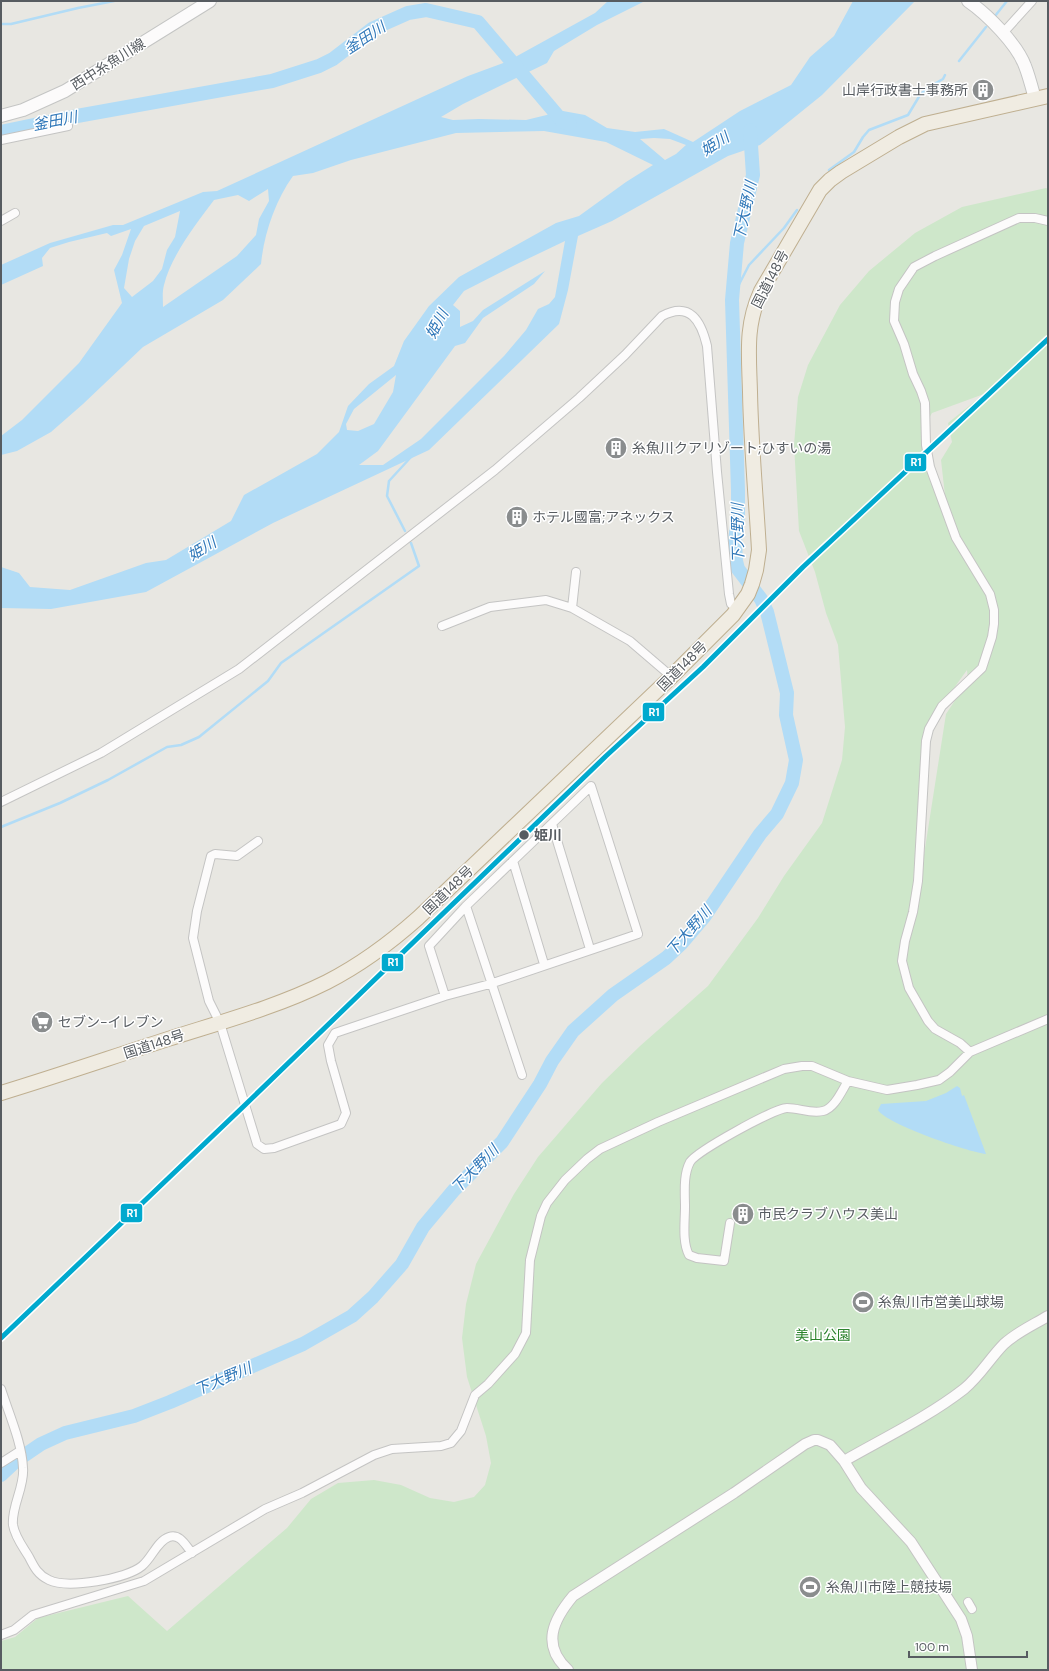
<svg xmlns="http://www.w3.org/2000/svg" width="1049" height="1671" font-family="'DM Sans','Noto Sans JP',sans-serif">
<rect width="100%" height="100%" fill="#e8e7e2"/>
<!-- green -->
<path fill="#cee7ca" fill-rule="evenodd" d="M1046 188 1048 189V1670H1V1641L15 1637 38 1618 128 1596 167 1631 287 1528 311 1499 338 1483 374 1480 401 1485 430 1498 454 1502 474 1497 485 1485 491 1463 486 1436 467 1377 462 1338 466 1304 476 1264 514 1194 538 1157 602 1083 640 1046 708 986 758 918 784 876 822 823 842 760 845 727 838 645 826 613 815 572 799 531 794 445 798 397 808 365 840 305 869 271 915 233 962 207ZM984 394 948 423 952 442 941 460 948 522 944 514 924 427 932 413ZM967 670 968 681 946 714 921 874 913 886 922 742 949 695Z"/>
<!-- water -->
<path fill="#b2dcf6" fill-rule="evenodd" d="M608 1H645L597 25 554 51 547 63 463 104 441 117 453 120 479 119 526 120 563 111 585 115 607 128 635 132 664 129 693 142 740 111 791 85 810 57 834 36 853 1H915L822 95 760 145 728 156 612 221 578 236 568 290 559 324 429 450 273 523 146 592 51 609 1 608V567L19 573 30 587 70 590 146 563 166 560 231 521 244 495 317 454 339 432 348 406 369 384 394 366 404 341 429 306 459 277 556 223 579 216 626 182 653 165 606 142 544 131 456 133 351 160 313 173 293 176C275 201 264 234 261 264L223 300 143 347 83 404 51 432 17 451 1 455V436L22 420 79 363 122 303 114 270 122 255 131 229 111 236 107 233 69 242 50 248 42 258 43 266 1 285V265L50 243 113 225H123L203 192 217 191 468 76 506 62 595 13ZM654 138 670 139 686 145 676 154 665 160 640 139ZM268 189 269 201 259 219 256 235 237 256 163 307C163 300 162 292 164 285 171 256 196 224 214 200L238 195 249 201ZM180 211 175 237 167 250 162 269 153 281 132 297 124 288 129 259 135 241 144 226ZM565 241 555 297 549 304 538 309 526 330 504 356 421 439 383 465H359L378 451 455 346 465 343 483 318 534 284 545 271 483 310 473 321 460 327V311L453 305 464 291 519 263ZM396 375 393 392 374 424 358 431 347 430 346 424 354 409Z
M957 1086 960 1088 962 1096 964 1095 986 1154C968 1152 886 1124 878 1110L881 1104 926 1101 946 1093Z"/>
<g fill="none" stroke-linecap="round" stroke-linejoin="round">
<!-- stream -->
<path stroke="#b2dcf6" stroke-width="2.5" d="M995 16 1007 1
M1 24H11L78 8 114 1
M959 61 986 27
M829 170 854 152 863 137 869 130 908 115 920 95 927 88 943 79 945 75
M732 298 749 265 784 228 797 210
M405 531 387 496 389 481 411 457
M1 827 60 803 108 780 167 747 181 745 199 737 268 681 281 663 419 566 411 543"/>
<!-- river -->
<path stroke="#b2dcf6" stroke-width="14" d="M1 132 77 116 272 81 319 66 333 59 372 29 408 13 426 10 478 22 563 122 570 124
M1 1475 16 1461 41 1444 65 1433 134 1416 170 1402 303 1344 352 1316 373 1297 402 1264 423 1227 454 1190 502 1142 540 1084 552 1061 573 1031 613 995 666 958 681 944 704 917 760 834 777 814 792 783 796 760 786 715 787 693 767 612 761 599 738 569 736 561 735 541 738 516V491L732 300 737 243 753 175 750 130"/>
<!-- minor casing -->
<g stroke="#c4c4c3" stroke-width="10">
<path id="minor" d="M1003 33 1032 1
M1 140 68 126
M1 221 15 213
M572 608 576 572
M442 626 490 607 546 600 572 608 630 641 672 677
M1 802 101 753 239 669 495 470 579 398 625 355 662 316C690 301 701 321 707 346L717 472 729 594 731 604 738 608
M552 824 590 949
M258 841 237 856 215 854 211 856 197 911 193 938 209 1001 220 1023 257 1144 264 1149 274 1148 341 1124 346 1113 331 1061 328 1045 335 1033 445 996 490 984 638 934 591 786 466 906 429 946 445 996
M513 861 544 964
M466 906 522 1075
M970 1052 960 1043 935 1029 928 1021 909 988 902 961 905 941 913 912 918 881 926 741 929 729 942 706 982 668 992 637 994 624V610L990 594 956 538 930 467 926 445 925 403 921 391 913 374 904 344 894 321 895 302 899 289 914 267 935 256 1019 218H1035L1048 221
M730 1223 724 1261 697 1258 689 1255C682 1242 685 1221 685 1207 685 1193 683 1175 690 1162 697 1151 775 1108 787 1108 799 1108 811 1114 823 1111 835 1108 842 1090 848 1081
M1 1389C9 1414 22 1443 23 1468 25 1486 11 1507 13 1525 15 1537 23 1547 29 1557 34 1567 38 1575 49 1580 68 1589 126 1579 142 1566 152 1558 157 1541 169 1537 180 1533 186 1546 192 1553
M1 1463 20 1451
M968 1602 972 1609
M1 1635 14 1630 33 1615 144 1581 265 1509 302 1493 374 1455 392 1449 441 1446 451 1443 461 1431 475 1395 488 1384 515 1354 526 1333 530 1260 541 1216 547 1203 565 1180 587 1159 600 1149 658 1122 784 1069 802 1066H812L848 1081 887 1090 917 1085 939 1080 950 1072 970 1052 1048 1019"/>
</g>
<!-- tertiary casing -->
<g stroke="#c4c4c3" stroke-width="12">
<path id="tertiary" d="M844 1461C884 1438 928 1417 964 1389 980 1376 990 1358 1004 1344 1017 1332 1033 1325 1048 1316
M568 1670C541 1645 553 1620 573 1596L734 1493 805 1444 814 1440H818L830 1445 844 1461 861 1488 911 1542 961 1619 967 1636 972 1670"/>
</g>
<!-- secondary casing -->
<g stroke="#c4c5c4" stroke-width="14">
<path id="secondary" d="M968 1C987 14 1017 44 1025 66 1029 76 1032 88 1035 99
M1 116 23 110 65 91 210 1"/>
</g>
<!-- trunk casing -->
<g stroke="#bfaf90" stroke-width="16">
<path id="trunk" d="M1 1093C57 1076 112 1057 168 1039 221 1022 277 1007 327 982 360 965 390 943 418 918L669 679 733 615 748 594 752 584 756 570 759 550C756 497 751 445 750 392 749 354 745 326 761 291L820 190 830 180 841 172 899 137 925 124 1048 96"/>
</g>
<!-- minor -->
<use href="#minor" stroke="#fcfbfb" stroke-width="8"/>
<!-- tertiary -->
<use href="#tertiary" stroke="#fcfbfb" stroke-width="10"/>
<!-- secondary -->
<use href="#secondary" stroke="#fcfbfb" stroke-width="12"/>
<!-- trunk -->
<use href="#trunk" stroke="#f0ece2" stroke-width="14"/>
<!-- rail-1 casing -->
<g stroke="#fff" stroke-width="8">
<path id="rail-1" d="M1 1338 245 1105 606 756 703 667 803 567 1048 339"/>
</g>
<!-- rail-1 -->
<use href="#rail-1" stroke="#00a9ce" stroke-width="5"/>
</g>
<!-- icons -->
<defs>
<g id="building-disc" transform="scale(1.15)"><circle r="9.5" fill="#8a8d8e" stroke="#fff"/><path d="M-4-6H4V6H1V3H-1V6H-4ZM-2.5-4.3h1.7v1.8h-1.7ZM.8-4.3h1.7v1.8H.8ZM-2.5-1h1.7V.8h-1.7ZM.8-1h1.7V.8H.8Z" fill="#fff"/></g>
<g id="supermarket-disc" transform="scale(1.15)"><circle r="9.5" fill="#8a8d8e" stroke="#fff"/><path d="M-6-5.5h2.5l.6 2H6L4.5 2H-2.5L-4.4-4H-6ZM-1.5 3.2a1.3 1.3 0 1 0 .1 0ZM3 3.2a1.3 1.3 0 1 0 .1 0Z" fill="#fff"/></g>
<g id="stadium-disc" transform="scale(1.15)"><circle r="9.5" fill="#8a8d8e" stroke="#fff"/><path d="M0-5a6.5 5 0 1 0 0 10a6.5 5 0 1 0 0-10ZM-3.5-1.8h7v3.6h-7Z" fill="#fff"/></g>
</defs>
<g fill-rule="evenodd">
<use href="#building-disc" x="983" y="90"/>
<use href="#building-disc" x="616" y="448"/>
<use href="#building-disc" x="517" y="517"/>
<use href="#supermarket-disc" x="42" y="1022"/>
<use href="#building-disc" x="743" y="1214"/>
<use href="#stadium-disc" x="863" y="1302"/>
<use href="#stadium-disc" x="810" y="1587"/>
</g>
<!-- markers -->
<circle fill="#575c61" stroke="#fff" stroke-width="1.5" cx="524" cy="835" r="5.5"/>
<g text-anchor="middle" stroke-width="3" stroke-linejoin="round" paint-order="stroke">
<!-- street labels -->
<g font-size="14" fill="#575c61" stroke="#fff">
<text transform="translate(108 64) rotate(-32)" y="5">西中糸魚川線</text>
<text transform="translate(770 279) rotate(-63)" y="5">国道148号</text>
<text transform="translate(682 666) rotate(-45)" y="5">国道148号</text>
<text transform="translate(448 890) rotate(-44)" y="5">国道148号</text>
<text transform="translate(154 1044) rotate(-18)" y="5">国道148号</text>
</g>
<!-- poi labels -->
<g font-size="14" fill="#575c61" stroke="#fff" text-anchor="start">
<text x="968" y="95" text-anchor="end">山岸行政書士事務所</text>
<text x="632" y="453">糸魚川クアリゾート;ひすいの湯</text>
<text x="532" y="522">ホテル國富;アネックス</text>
<text x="58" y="1027">セブン-イレブン</text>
<text x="758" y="1219">市民クラブハウス美山</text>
<text x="878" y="1307">糸魚川市営美山球場</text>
<text x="826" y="1592">糸魚川市陸上競技場</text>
</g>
<!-- stop labels -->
<g font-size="14" font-weight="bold" fill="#575c61" stroke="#fff" text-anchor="start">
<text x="534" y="840">姫川</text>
</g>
<!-- park labels -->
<g font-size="14" fill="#2c832d" stroke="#fff">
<text x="823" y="1340">美山公園</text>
</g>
<!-- water labels -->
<g font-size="15" font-style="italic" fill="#3078b9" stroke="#fff">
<text transform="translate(365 38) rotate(-33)" y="5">釜田川</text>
<text transform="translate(55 121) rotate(-11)" y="5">釜田川</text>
<text transform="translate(715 144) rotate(-33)" y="5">姫川</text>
<text transform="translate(745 211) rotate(-78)" y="5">下大野川</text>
<text transform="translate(437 324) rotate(-62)" y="5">姫川</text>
<text transform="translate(738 533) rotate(-91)" y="5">下大野川</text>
<text transform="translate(202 549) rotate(-31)" y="5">姫川</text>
<text transform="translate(689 931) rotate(-49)" y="5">下大野川</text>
<text transform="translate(475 1169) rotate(-46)" y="5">下大野川</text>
<text transform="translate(223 1379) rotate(-23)" y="5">下大野川</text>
</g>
</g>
<g stroke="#fff" stroke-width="1.5">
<rect x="904" y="453" width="23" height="19" rx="4" fill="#00a9ce"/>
<rect x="642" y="702" width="23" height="20" rx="4" fill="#00a9ce"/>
<rect x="381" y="953" width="23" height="19" rx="4" fill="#00a9ce"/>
<rect x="120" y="1203" width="23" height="20" rx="4" fill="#00a9ce"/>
</g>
<g font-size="11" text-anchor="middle" font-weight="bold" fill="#fff">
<text x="916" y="466">R1</text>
<text x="654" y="716">R1</text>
<text x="393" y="966">R1</text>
<text x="132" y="1217">R1</text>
</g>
<!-- border -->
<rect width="1049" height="1671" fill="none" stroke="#575c61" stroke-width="4"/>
<!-- scale -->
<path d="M909 1651v6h118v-6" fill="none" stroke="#575c61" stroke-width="2"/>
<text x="915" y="1651" font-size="12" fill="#575c61" stroke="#ffffff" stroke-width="3" paint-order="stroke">100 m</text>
</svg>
